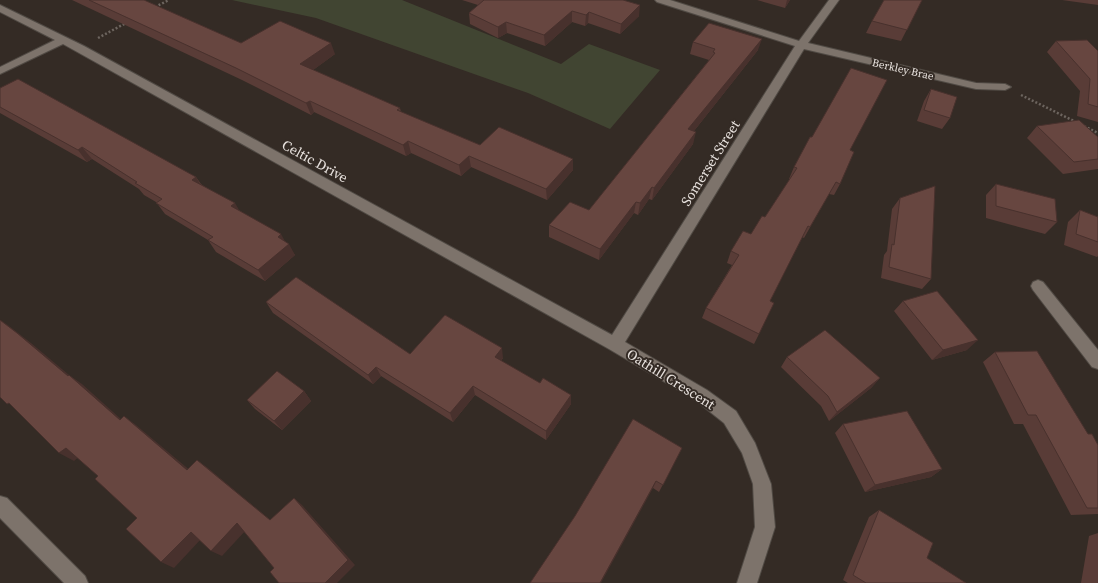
<svg xmlns="http://www.w3.org/2000/svg" width="1098" height="583" font-family="'Source Serif 4',serif">
<rect width="100%" height="100%" fill="#342b25"/>
<!-- green -->
<path fill="#414532" d="M232 0H402L561 64 589 44 660 70 610 129 528 93 316 18Z"/>
<g fill="none" stroke-linecap="round" stroke-linejoin="round">
<!-- minor casing -->
<g stroke="#504a44" stroke-width="2">
<path id="minor" d="M655 0H670L799 41 829 0H839L808 43 976 83 1005 84 1011 87 1005 90 976 89 804 49 625 342 707 390 736 411 755 443 771 484 775 527 757 583H737L755 527 753 484 742 453 724 423 695 400 609 349 63 44 0 74V67L55 40 0 12V5L84 46 612 335 795 46 657 2Z
M1038 280 1043 282 1098 350V369L1092 367 1033 290 1031 286 1033 282Z
M0 496 7 498 85 576 88 583H64L0 518Z"/>
</g>
<!-- path -->
<path stroke="#6d655f" stroke-width="2.5" stroke-dasharray="2 2" stroke-linecap="butt" d="M155 7 169 0
M98 38 126 23
M1021 95 1076 122
M1084 126 1098 133"/>
<!-- minor -->
<use href="#minor" fill="#7d736b" fill-rule="evenodd"/>
</g>
<!-- wall -->
<path fill="#593c37" d="M72 0H144L241 43 335 54 313 70 400 108 401 112 480 145 573 170 547 200 471 167 461 176 411 153 406 156 314 112 311 115 242 80Z
M462 0H623L639 16 620 34 588 23 585 26 572 22 545 46 507 33 498 38 470 24 469 13 478 5Z
M757 0H790L785 8Z
M922 0 901 41 866 33 872 21Z
M1062 0H1098V5Z
M1056 41 1098 51V122L1077 116 1080 91 1047 52Z
M693 42 758 50 694 131 693 144 652 200 649 199 638 215 634 213 599 260 549 237V225L589 210 709 60 690 54Z
M0 88 196 177 201 184 285 242 295 255 265 281 216 252 208 240 165 214 156 202 144 195 139 189 92 159 87 162 0 113Z
M931 89 950 118 942 129 917 121 924 101Z
M1037 126 1098 137V169L1063 174 1027 138Z
M850 150 840 184 834 195 829 194 804 238 802 237 770 301 759 334 754 344 702 318 706 308 732 265 727 263 731 251 751 234 765 217 790 179H789L794 167Z
M996 184 1057 222 1045 234 986 218V195Z
M900 198 931 279 922 289 881 278 884 255 887 251 892 209Z
M1080 210 1098 217V256L1097 257 1064 245 1068 222Z
M903 301 967 350 932 360 894 311Z
M266 302 410 354 503 358 501 361 540 383 571 395V404L546 440 475 395 453 422 381 376 373 384 273 313Z
M995 352 1088 434 1098 445V514L1071 515 1023 424H1014L983 362Z
M787 357 880 378 871 388 829 421 821 406 781 367Z
M304 391 311 401 282 430 255 409 247 400Z
M843 424 942 469 931 477 865 492 835 433Z
M682 448 659 492 653 488 530 583Z
M879 510 927 558 966 583H848L843 580 869 517Z
M1098 533V583H1081L1089 536Z"/>
<!-- shaded-wall -->
<path fill="#48312d" d="M787 0H790L785 8Z
M640 5 639 16 620 34 621 24Z
M572 11V22L545 46 544 35Z
M589 12 588 23 585 26 586 15Z
M506 22 507 33 498 38V27Z
M762 39 758 50 686 141 688 129Z
M331 43 335 54 305 76 300 64Z
M310 101 314 112 311 115 306 103Z
M696 132 693 144 652 200 654 188Z
M408 141 411 153 406 156 403 145Z
M82 147 92 159 87 162 78 150Z
M469 156 471 167 461 176 459 165Z
M573 159V170L547 200 546 189Z
M196 177 203 189 192 180Z
M652 187 649 199 638 215 640 203Z
M636 202 634 213 599 260 600 249Z
M235 203 242 215 231 206Z
M281 234 287 245 289 244 295 255 265 281 258 270 278 237Z
M0 319 31 343 81 385 68 376Z
M978 340 967 350 932 360 943 350Z
M502 348 503 358 496 367 495 357Z
M376 367 381 376 373 384 368 375Z
M69 375 82 384 132 429 120 420Z
M880 378 871 388 829 421 837 412Z
M473 386 475 395 453 422 450 413Z
M304 391 311 401 282 430 274 421Z
M571 395V404L546 440V431Z
M124 416 136 425 198 477 187 470Z
M66 448 80 456 74 461 59 453Z
M197 460 208 468 279 527 270 520Z
M942 469 931 477 865 492 875 485Z
M656 481 653 488 601 583H600Z
M294 498 302 505 355 565 337 583H325Z
M237 523 247 529 222 556 211 551Z
M191 532 202 538 174 568 161 562Z"/>
<!-- building -->
<path fill="#674640" stroke="#48312d" d="M89 0H144L241 43 280 21 331 43 300 64 400 108 397 110 480 145 499 127 573 159 546 189 469 156 459 165 408 141 403 145 310 101 306 103 236 68Z
M484 0H623L640 5 621 24 589 12 586 15 572 11 544 35 506 22 498 27 469 13Z
M884 0H922L907 30 872 21Z
M709 23 762 39 688 129 696 132 654 188 652 187 640 203 636 202 600 249 549 225 570 202 589 210 715 53 713 52 715 49 693 42Z
M1087 40 1098 51V107L1088 104 1090 79 1056 41Z
M851 68 887 80 850 150 854 152 840 184 836 182 810 227 808 226 770 301 774 303 759 334 706 308 739 255 731 251 743 231 751 234 762 216 765 217 797 168 794 167 810 137H812Z
M18 79 196 177 192 180 235 203 231 206 281 234 278 237 289 244 258 270 208 240 213 237 156 203 162 199 135 183 137 182 82 147 78 150 0 107V88Z
M931 89 957 97 950 118 924 110Z
M1079 120 1098 137V159L1074 162 1037 126Z
M996 184 1055 199 1057 222 996 206Z
M935 186 931 279 889 267 892 244 894 245 900 198Z
M1080 210 1098 217V242L1076 234Z
M296 277 410 354 445 315 502 348 495 357 540 383 543 378 571 395 546 431 473 386 450 413 376 367 368 375 266 302Z
M937 291 978 340 943 350 903 301Z
M0 320 17 333 68 376 69 375 120 420 124 416 187 470 197 460 270 520 294 498 348 560 325 583H279L270 572 274 568 237 523 211 551 191 532 161 562 126 529 137 518 95 479 98 476 66 448 59 453 9 403 7 404 0 397Z
M825 330 880 378 837 412 828 396 787 357Z
M1037 351 1088 434H1092L1098 445V508H1087L1036 415H1028L995 352Z
M277 371 304 391 274 421 247 400Z
M907 411 942 469 875 485 843 424Z
M633 419 682 448 663 485 656 481 600 583H530L575 516Z
M879 510 933 543 927 558 966 583H866L853 575Z"/>
<g text-anchor="middle" stroke-width="4" stroke-linejoin="round" paint-order="stroke">
<!-- far-street labels -->
<g font-size="11" fill="#e8e2de" stroke="#342b25">
<text transform="translate(903 69) rotate(13)" y="4">Berkley Brae</text>
</g>
<!-- street labels -->
<g font-size="14" fill="#e8e2de" stroke="#342b25">
<text transform="translate(315 161) rotate(29)" y="5">Celtic Drive</text>
<text transform="translate(710 163) rotate(-58)" y="5">Somerset Street</text>
<text transform="translate(671 379) rotate(32)" y="5">Oathill Crescent</text>
</g>
</g>
</svg>
